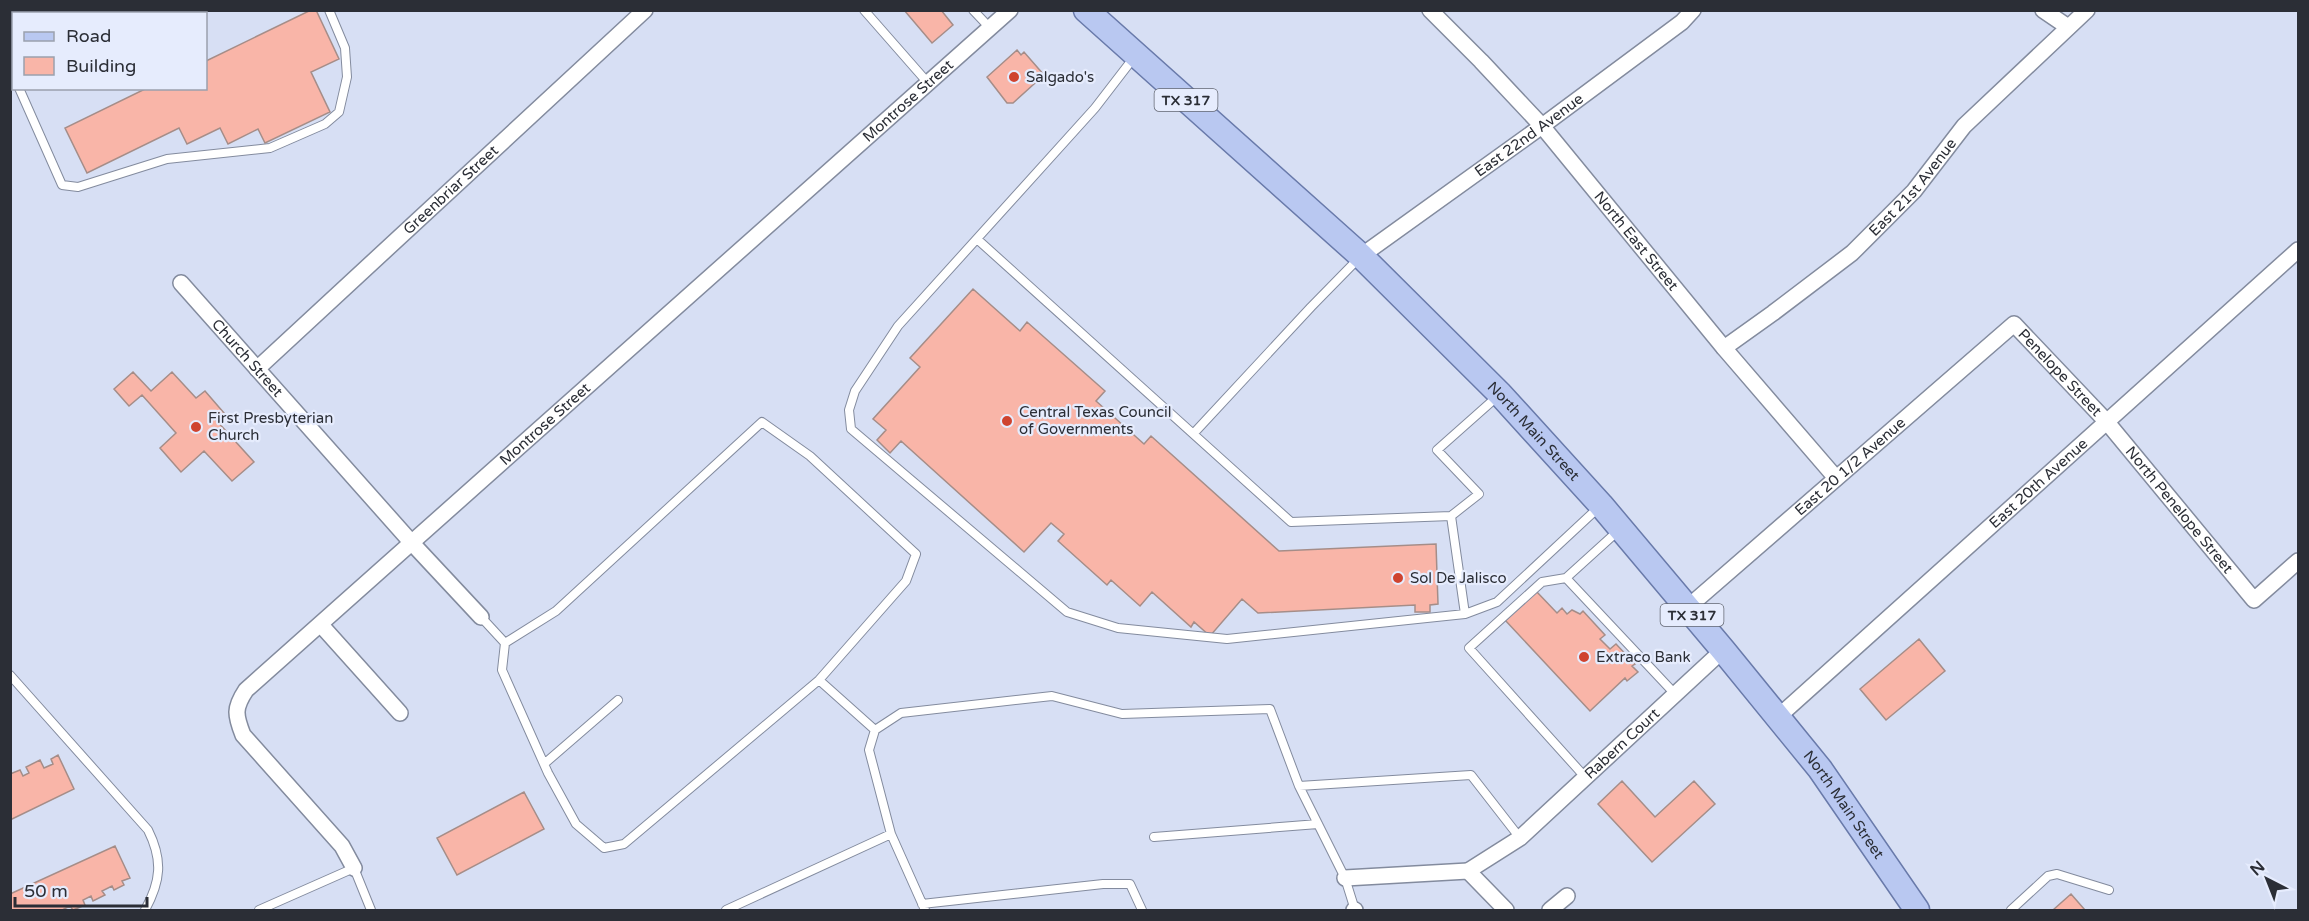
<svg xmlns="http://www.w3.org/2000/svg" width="2309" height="921" font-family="'Varela Round',sans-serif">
<rect width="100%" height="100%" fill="#d7dff4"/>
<!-- building -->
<path fill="#f9b5a8" stroke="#a58d88" stroke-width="1.5" d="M311 10H316L339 59 311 72 330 112 265 143 258 129 228 144 220 128 187 144 179 128 87 173 65 128 147 88H206V61Z
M904 10H941L953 25 932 43Z
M1017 50 1021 55 1024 52 1044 75 1013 103H1007L987 77Z
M973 289 1020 331 1027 322 1105 391 1096 401 1144 444 1151 436 1279 551 1436 544 1438 604 1430 605V612H1415V605L1258 613 1242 599 1210 636 1194 622 1191 627 1152 592 1140 606 1111 580 1107 585 1058 541 1064 534 1051 523 1024 552 901 441 890 453 877 440 886 430 873 419 920 367 910 358Z
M133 372 151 391 172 372 196 398 205 391 224 413 216 420 254 462 232 481 204 451 181 472 160 448 176 433 142 395 129 406 114 389Z
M1536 591 1557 613 1562 608 1567 614 1572 610 1580 614 1583 611 1605 635 1600 639 1610 649 1616 644 1635 664 1632 666 1638 672 1627 681 1625 678 1590 711 1505 620Z
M1919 639 1945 671 1886 720 1860 689Z
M58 755 74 789 10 820V774L20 770 23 776 29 773 26 767 40 760 44 768 53 764 51 759Z
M1622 781 1655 817 1694 781 1715 804 1652 862 1598 804Z
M524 792 544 829 457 875 437 838Z
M115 846 130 878 122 881 124 885 114 890 112 886 102 891 105 895 93 901 91 896 83 900 85 905 73 910 70 906 64 909 65 910H10V894Z
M2071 894 2085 910H2053Z"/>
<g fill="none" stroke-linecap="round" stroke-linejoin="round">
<!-- lane casing -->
<g stroke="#838b9e" stroke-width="10">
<path id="lane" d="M864 10 928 83
M973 10 990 28
M111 14 117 10
M10 29 14 35
M1135 56 1095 108 898 326 855 391 849 410 851 429 1067 612 1118 628 1227 639 1465 614 1497 602 1599 507
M14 75V77
M19 88 62 185 78 187 167 159 270 148 325 124 339 112 347 77 345 48 329 10
M977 239 1291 522 1451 516 1479 494 1437 450 1499 395
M1194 433 1311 307 1360 257
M1451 516 1465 614
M1619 530 1566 578 1675 694
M1566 578 1542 582 1469 648 1585 777
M481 617 505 643 556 611 762 422 810 456 916 554 906 581 819 680 624 844 604 848 576 824 548 773 502 670 505 643
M10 675 148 830C163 860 161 881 145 910
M819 680 875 730
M544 764 618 700
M1299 786 1345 878 1355 910
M891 834 925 910
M1154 837 1318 824
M922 904 1103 884H1130L1142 910
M259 910 354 868 371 910
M726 910 891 834 869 750 875 730 901 713 1052 696 1122 714 1270 709 1299 786 1471 775 1520 838
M2011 910 2048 876 2057 874 2109 890"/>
</g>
<!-- street casing -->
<g stroke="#838b9e" stroke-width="18">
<g id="street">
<path id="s1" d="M1430 10 1481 61 1542 126 1724 348 1836 478"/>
<path d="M2043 10 2068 27"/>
<path id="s2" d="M1361 256 1542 126 1682 22 1693 10"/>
<path id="s3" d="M181 283 411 542 481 617"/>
<path id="s4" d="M1724 348 1773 313 1852 253 1914 191 1964 126 2087 10"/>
<path id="s5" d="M257 369 645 10"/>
<path id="s6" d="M1687 608 2014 324 2106 421 2254 600 2298 561"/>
<path d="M321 625 400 713"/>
<path id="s7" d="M1778 717 2298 250"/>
<path id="s8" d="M354 868 342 846 243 735C235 715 234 708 246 690L1010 10"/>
<path d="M1345 878 1468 871"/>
<path d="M1354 910H1355"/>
<path id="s9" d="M1506 910 1468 871 1520 838 1723 650"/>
<path d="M1550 910 1567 896"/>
</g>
</g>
<!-- primary casing -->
<g stroke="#697aaa" stroke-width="27">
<g id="primary">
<path id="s10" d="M1086 10 1361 256 1500 394 1601 505 1723 650 1820 769 1917 910"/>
</g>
</g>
<!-- lane -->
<use href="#lane" stroke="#fff" stroke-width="8"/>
<!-- street -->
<use href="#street" stroke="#fff" stroke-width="15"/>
<!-- primary -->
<use href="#primary" stroke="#b9c8f1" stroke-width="24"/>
</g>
<!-- markers -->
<g fill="#cf432f" stroke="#e6ecfd" stroke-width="2">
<circle cx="1014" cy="77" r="6"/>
<circle cx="1007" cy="421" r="6"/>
<circle cx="196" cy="427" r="6"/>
<circle cx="1398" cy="578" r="6"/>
<circle cx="1584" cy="657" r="6"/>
</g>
<g text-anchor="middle" stroke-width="4.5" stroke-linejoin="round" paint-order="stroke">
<!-- shield labels -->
<g fill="#e6ecfd" stroke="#636772" stroke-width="1.5">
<rect x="1154.5" y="89" width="63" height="22" rx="4.5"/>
<rect x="1660.5" y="604" width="63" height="22" rx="4.5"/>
</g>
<g font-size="14" font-weight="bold" fill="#2b2e36">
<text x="1186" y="105">TX 317</text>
<text x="1692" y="620">TX 317</text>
</g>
<!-- poi labels -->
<g font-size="15" fill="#2b2e36" stroke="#e6ecfd" text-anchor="start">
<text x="1026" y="82">Salgado's</text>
<text x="1019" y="417">Central Texas Council<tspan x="1019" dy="17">of Governments</tspan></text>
<text x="208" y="423">First Presbyterian<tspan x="208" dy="17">Church</tspan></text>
<text x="1410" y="583">Sol De Jalisco</text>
<text x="1596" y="662">Extraco Bank</text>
</g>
<!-- street labels -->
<g font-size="15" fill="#2b2e36" stroke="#e6ecfd">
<text dy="5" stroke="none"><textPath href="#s8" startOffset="1108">Montrose Street</textPath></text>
<text dy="5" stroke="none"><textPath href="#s2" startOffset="207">East 22nd Avenue</textPath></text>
<text dy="5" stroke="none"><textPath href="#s4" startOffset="249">East 21st Avenue</textPath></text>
<text dy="5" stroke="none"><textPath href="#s5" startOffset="264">Greenbriar Street</textPath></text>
<text dy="5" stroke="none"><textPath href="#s1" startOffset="310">North East Street</textPath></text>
<text dy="5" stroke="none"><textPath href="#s3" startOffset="100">Church Street</textPath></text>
<text dy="5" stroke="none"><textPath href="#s6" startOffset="500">Penelope Street</textPath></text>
<text dy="5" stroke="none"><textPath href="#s8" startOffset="622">Montrose Street</textPath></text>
<text dy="5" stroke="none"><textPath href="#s10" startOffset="615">North Main Street</textPath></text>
<text dy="5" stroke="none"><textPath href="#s6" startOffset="216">East 20 1/2 Avenue</textPath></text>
<text dy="5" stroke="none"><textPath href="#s7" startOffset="350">East 20th Avenue</textPath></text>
<text dy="5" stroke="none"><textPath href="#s6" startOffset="682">North Penelope Street</textPath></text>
<text dy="5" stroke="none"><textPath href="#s9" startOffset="255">Rabern Court</textPath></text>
<text dy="5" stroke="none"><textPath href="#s10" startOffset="1101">North Main Street</textPath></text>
</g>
</g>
<!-- border -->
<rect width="2309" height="921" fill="none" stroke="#2b2e36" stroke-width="24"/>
<!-- legend -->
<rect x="12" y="12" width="195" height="78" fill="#e6ecfd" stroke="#9ba0ad" stroke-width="1.5"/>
<rect x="24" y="32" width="30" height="9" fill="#b9c8f1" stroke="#9ba0ad" stroke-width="1.5"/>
<text x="66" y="42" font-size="18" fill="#2b2e36">Road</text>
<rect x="24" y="57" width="30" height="18" fill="#f9b5a8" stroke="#9ba0ad" stroke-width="1.5"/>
<text x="66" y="72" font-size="18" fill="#2b2e36">Building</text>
<!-- north arrow -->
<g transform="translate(2267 879) rotate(318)" stroke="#e6ecfd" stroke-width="4.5" paint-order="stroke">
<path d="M0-4.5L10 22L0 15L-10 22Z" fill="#2b2e36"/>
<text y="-9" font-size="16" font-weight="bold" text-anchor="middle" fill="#2b2e36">N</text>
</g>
<!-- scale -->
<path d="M15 897v9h132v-9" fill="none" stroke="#2b2e36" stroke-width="3"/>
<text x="24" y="897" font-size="18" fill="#2b2e36" stroke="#e6ecfd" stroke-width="4.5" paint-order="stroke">50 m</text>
</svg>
